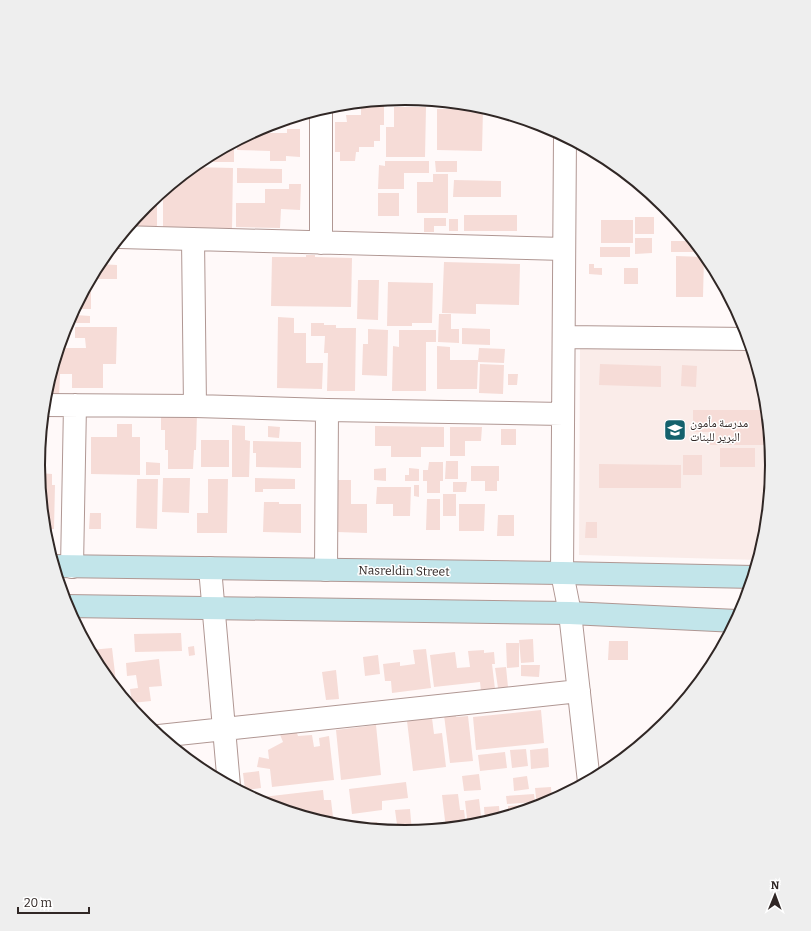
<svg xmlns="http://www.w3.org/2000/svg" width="811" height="931" font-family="Bitter,'Noto Naskh Arabic',serif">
<rect width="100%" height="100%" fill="#fff9f9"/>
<!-- built -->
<path fill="#faece9" d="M580 348H752L766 394 773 466 766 537 759 560 579 555Z"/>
<!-- building -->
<path fill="#f6dcd7" d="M361 102H370V104H384V125H380V141H374V147H359V152H356L355 161H340V152H335V122H347L346 115H361Z
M394 107H426L425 157H386V127H394Z
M437 109H483L482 151 437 150Z
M290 118V126H281V121Z
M287 129H300V157L286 156V161H270V151L237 150V141L253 133H287Z
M234 142V162H199L202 160Z
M385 161H429V173H404V189H378L379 165 385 166Z
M435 161H457V172H436Z
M192 167 233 168 232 229 163 228V191Z
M237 168 282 169V183H237Z
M433 174H448V213H417V182H433Z
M454 180 501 181V197H453Z
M289 184H301L300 210 281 209 280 228 236 227V203H265V189H289Z
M646 190 657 199V201L646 200Z
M378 193H399V216H378Z
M157 196V230L126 229 146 205Z
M464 215H517V231H464Z
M635 217H654V234H635Z
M424 218H446V226H434V232H424Z
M449 219H458V231H449Z
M601 220H633V243H601Z
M690 236 703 251 707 256H703V252H671V241H691Z
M635 238H652V253L635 254Z
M600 247H630V257H600Z
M306 255H315V257L352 258 351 307 271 306 272 257H306Z
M676 256 704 257 703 297H676Z
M707 256 711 262 714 267H707Z
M444 262 520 264 519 305 476 304V314L442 313Z
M98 264 117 265V279H91V309H76V306Z
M589 264H594V268H602V275L589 274Z
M624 268H638V284H624Z
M358 280H379L378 320 357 319Z
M388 282 433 283 432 323H412V326H387Z
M439 314H451V329H459V343L438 342Z
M76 315 90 316V323H76Z
M278 317 294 318V333H306V363H323L322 389 277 388Z
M311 323H324V325H336V328H356L355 391H327L328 353H324L325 336H311Z
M75 327H117L116 364H103V388H72V374H60L59 396 45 395 59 348H86L85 338H75Z
M462 328 490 329V345L462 344Z
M368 329 388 330 387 376 362 375 363 344H368Z
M399 330H436V342H426V391H392L393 346 399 347Z
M437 346 450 347V360H478L479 348 505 349 504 363 478 362 477 389H437Z
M480 364 504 365 503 394 479 393Z
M600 364 661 366V387L599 385Z
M682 365 697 366 696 387 681 386Z
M508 374H518L517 385H508Z
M693 410H768L771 445H710V432H693Z
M161 414H197L196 450H194L193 469H168V450H165V430H161Z
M117 424H132V437H140V475L91 474V437H117Z
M232 425 245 426V440L250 441 249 477H232Z
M268 426 280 427 279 438 268 437Z
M375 426 444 427V447H421V457H391V446H375Z
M450 427H482L481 441H465V456H450Z
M501 429H516V445H501Z
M201 440H229V467H201Z
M253 441 301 442V468L256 467V453H253Z
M720 448H755V467H720Z
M683 455H702V475H683Z
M446 461H458V479H445Z
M146 462 160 463V475H146Z
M429 462H443V481H440V493H427V481H423V470H428Z
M599 464 681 465V488H599Z
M471 466H499V481H497V491H485V481H471Z
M386 468V481L374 480V469Z
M409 468 419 469V481H405V475H409Z
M39 473 52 474V485H55L54 529H44Z
M163 478H190L189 513 162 512Z
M255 478 295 479V489H263V492H255Z
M137 479H158L157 529 136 528Z
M208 479H228L227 533H197V513H208Z
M338 480H351V504H367V533L337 532Z
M453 482H467L466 492H453Z
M414 485H419V497L414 496Z
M377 487H411L410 516H393V504H376Z
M443 494H456V516H443Z
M427 499H440V530H426Z
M264 502H279V504H301V533L263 532Z
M459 504H485L484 531H459Z
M90 513H101V529H89Z
M498 515H514V536H497Z
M586 522H597V538H585Z
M181 633 182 651 135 652 134 634Z
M533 639 534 662 521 663 519 640Z
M609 641H628V660H608Z
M506 643H519V667L507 668Z
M194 646 195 655 189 656 188 647Z
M112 648 117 690 100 669 90 650Z
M426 649 431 688 392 693 391 681H385L383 664 400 662V666L415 664 413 650Z
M484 650V653L494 652 495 664H492L495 689 481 691 480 682 434 687 430 655 455 652 457 668 470 667 468 651Z
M378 655 380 674 365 676 363 657Z
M159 659 162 686 149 687 151 701 132 703 130 689 138 688 136 675 127 676 126 663Z
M521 665H540L539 677 521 676Z
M506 667 508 687 498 688 495 668Z
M336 670 339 699 326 700 322 672Z
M541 710 544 743 476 750 473 717Z
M456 714V717L468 716 473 761 450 763 444 715Z
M432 718 434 734 442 733 446 767 413 771 407 721Z
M376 725 381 775 341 780 336 730Z
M295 727 298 736 312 735 314 747 320 746 319 738 329 736 334 780 272 787 270 769 257 767 259 757 269 759 268 750 283 742 279 732Z
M548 748 549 767 531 769 530 750Z
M526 749 528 766 512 768 510 750Z
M505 752 507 768 480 771 478 755Z
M191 759 200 765 208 775 201 771 190 762Z
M259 771 261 788 245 790 243 773Z
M479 774 481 790 464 791 462 776Z
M527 776 529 789 514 791 513 778Z
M406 782 408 798 382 801V810L352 814 349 789Z
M551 787 552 802 546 805 537 808 535 788Z
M323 790 324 800H331L334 826 265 805 253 798Z
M458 794 460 810H464L466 827 446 829 442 795Z
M534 794 535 802 507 804 506 796Z
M479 799 482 824 468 827 465 801Z
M535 804V808L509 816 508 806Z
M499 806 500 819 485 823 484 807Z
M410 809 412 832 405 833 398 832 395 810Z
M377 822 378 830 345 827V826Z"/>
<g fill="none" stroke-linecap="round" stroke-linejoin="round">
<!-- street casing -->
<g stroke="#b09793" stroke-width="24">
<path id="street" d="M565 136 562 573 570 613 589 782
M120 237 564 249
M193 239 195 406
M321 243V109
M564 337 749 339
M44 405 195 406 327 410 563 414
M72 567 75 405
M210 568 229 786
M326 570 327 410
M159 736 579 691"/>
</g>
<!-- secondary casing -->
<g stroke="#b09793" stroke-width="24">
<path id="secondary" d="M54 566 562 573 754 577
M66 606 570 613 737 621"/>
</g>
<!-- street -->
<use href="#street" stroke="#fff" stroke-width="22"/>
<!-- secondary -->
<use href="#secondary" stroke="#c2e5ea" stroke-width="22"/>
</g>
<!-- icons -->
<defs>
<g id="school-square" transform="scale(1.15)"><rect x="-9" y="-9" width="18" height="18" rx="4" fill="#14616c" stroke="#fff"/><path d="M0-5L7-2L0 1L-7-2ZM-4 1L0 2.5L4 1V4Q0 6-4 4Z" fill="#fff"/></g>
</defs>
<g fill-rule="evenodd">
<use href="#school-square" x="675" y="430"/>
</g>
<g text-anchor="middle" stroke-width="3" stroke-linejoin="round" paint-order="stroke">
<!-- poi labels -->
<g font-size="12" fill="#302725" stroke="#fff" text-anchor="start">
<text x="690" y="427">مدرسة مأمون<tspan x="690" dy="14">البرير للبنات</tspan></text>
</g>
<!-- street labels -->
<g font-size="12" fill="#302725" stroke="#fff">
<text transform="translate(404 571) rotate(1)" y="4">Nasreldin Street</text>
</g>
</g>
<!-- crop -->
<path d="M0 0H811V931H0ZM45 465a360 360 0 1 1 720 0a360 360 0 1 1-720 0Z" fill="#eee" fill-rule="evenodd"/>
<path fill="none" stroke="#302725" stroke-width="2" d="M45 465a360 360 0 1 1 720 0a360 360 0 1 1-720 0Z"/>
<!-- north arrow -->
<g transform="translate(775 895) rotate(1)" stroke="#ffffff" stroke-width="3" paint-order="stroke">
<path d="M0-3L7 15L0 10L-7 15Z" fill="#302725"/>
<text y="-6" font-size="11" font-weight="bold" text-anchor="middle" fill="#302725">N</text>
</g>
<!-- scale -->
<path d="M18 907v6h71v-6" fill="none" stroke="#302725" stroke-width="2"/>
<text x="24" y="907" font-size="12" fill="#302725" stroke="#ffffff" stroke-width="3" paint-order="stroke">20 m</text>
</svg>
